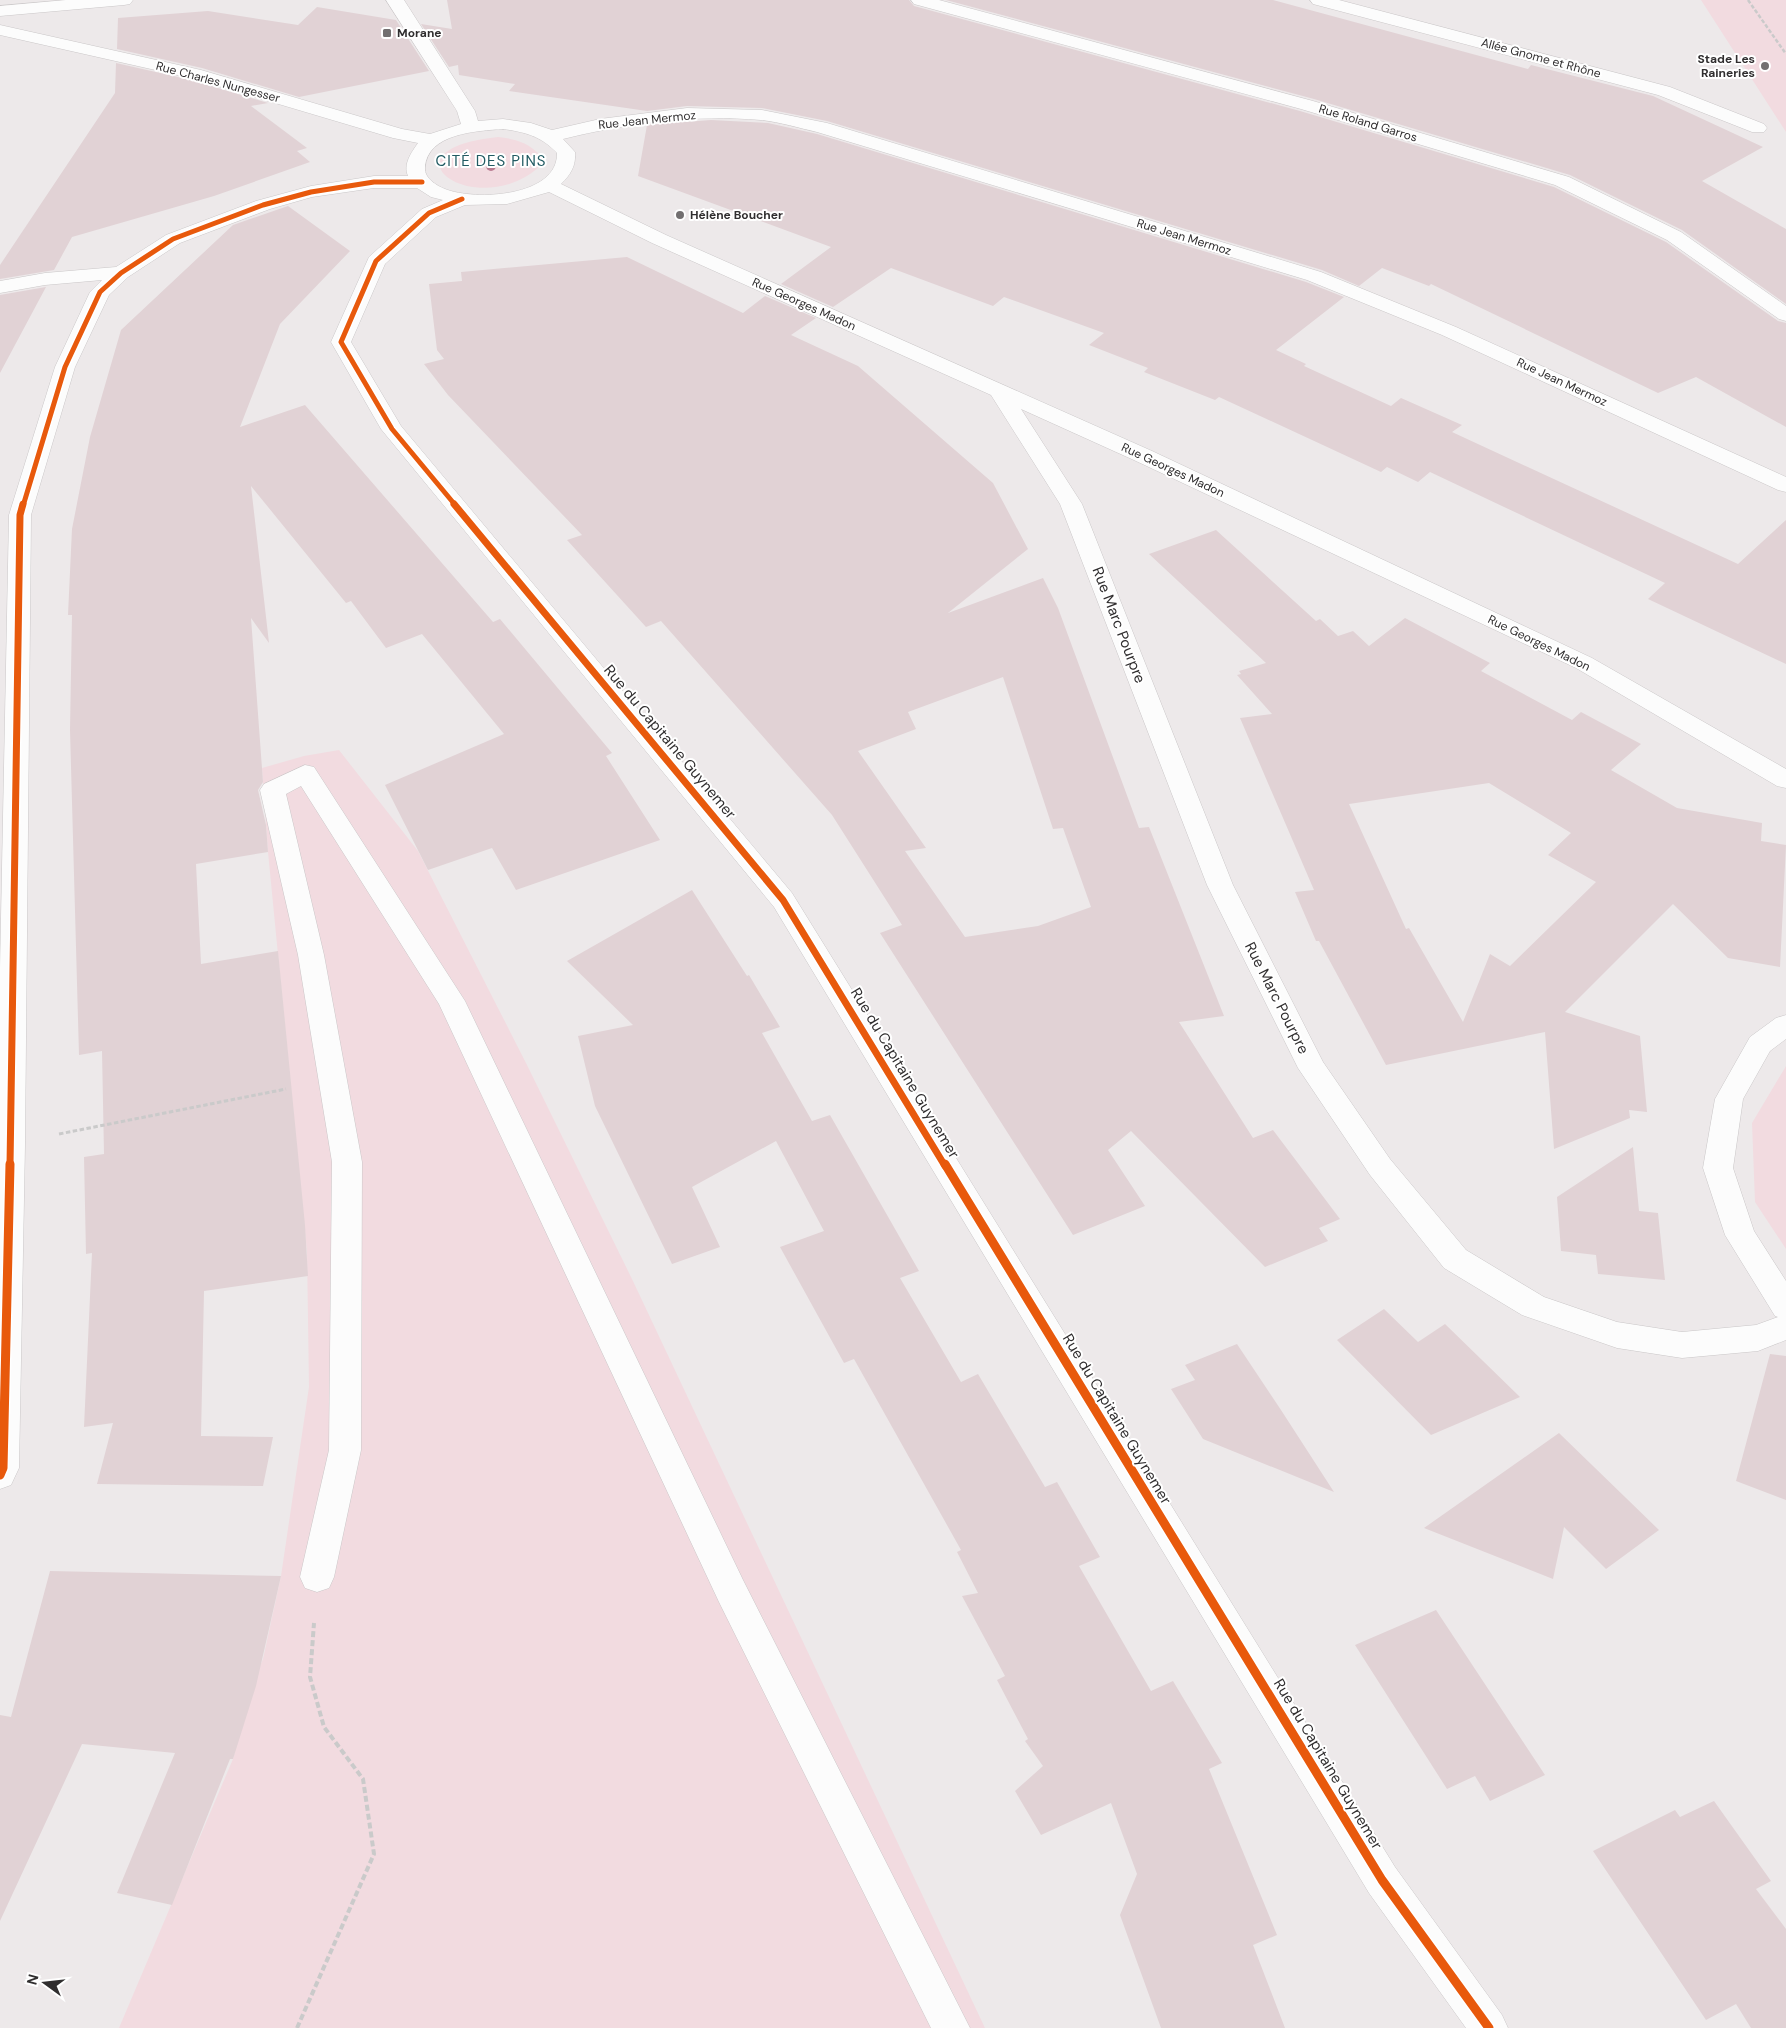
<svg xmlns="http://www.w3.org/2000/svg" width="1786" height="2028" font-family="'DM Sans',sans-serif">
<rect width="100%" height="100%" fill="#ede9ea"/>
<!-- green -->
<path fill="#f2dbe0" d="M1701 0H1786V132Z
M498 137C515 139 527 142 539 154V167C476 223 374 150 498 137Z
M339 750 418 851 526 1063 632 1279 985 2028H119L233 1759 249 1692 263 1659 281 1576 309 1387 307 1252 268 852 262 768 304 756Z
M1786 1066V1249L1755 1202 1752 1123Z"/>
<!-- building -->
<path fill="#e1d2d5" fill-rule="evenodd" d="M447 0H909L914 6 1300 111 1554 187 1666 242 1778 321 1786 323V427L1696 377 1658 393 1431 284 1429 286 1382 268 1359 286 1322 270 827 121 762 108 687 106 647 111 509 91 515 84 459 75 458 65 449 67 421 24 452 29Z
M946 0H1273L1528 69 1531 65 1653 96 1763 147 1702 181 1786 229V304L1682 230 1570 175 1314 99Z
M317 7 396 20 429 71 299 97 202 68 117 49 118 18 208 11 298 25Z
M116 63 191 80 268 103 251 106 307 148 297 151 310 162 214 196 72 237 54 270 0 279V265L115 93Z
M711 120 768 123 817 134 1306 282 1344 297 1276 350 1306 364 1304 366 1391 406 1401 398 1462 425 1452 432 1738 564 1786 520V664L1648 599 1665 583 1430 472 1418 482 1387 467 1381 472 1219 397 1215 400 1144 372 1148 368 1089 345 1104 333 1004 297 993 306 891 268 833 307 781 284 831 247 638 176 647 125Z
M288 206 350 251 280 324 240 427 305 405 493 622 500 619 612 753 606 756 660 840 516 890 492 848 428 870 385 785 504 734 422 634 386 648 351 601 346 603 251 486 269 643 251 618 263 782 258 790 266 825 268 852 196 864 201 964 278 951 305 1225 308 1276 204 1291 201 1436 273 1437 263 1486 97 1484 113 1423 84 1427 92 1253 86 1254 84 1157 104 1154 102 1051 79 1055 70 730 72 615H68L72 529 90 437 121 330 233 225Z
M627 257 743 313 765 296 816 318 791 335 858 366 993 483 1028 549 948 613 1043 578 1058 608 1139 828 1149 827 1224 1016 1179 1022 1253 1138 1273 1130 1340 1219 1319 1228 1328 1241 1265 1267 1131 1131 1108 1150 1145 1206 1073 1235 880 933 902 925 832 815 661 621 646 627 567 540 582 535 448 395 424 364 444 359 437 350 429 284 462 281 461 272ZM1003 677 1053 829 1063 828 1091 907 1038 926 965 937 905 851 926 848 858 751 916 729 908 712Z
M46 287 0 373V295Z
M1216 530 1316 621 1320 619 1338 636 1353 631 1369 646 1405 618 1490 663 1481 671 1572 720 1581 712 1641 744 1611 770 1677 808 1762 823 1761 841 1786 845 1780 967 1728 958 1673 904 1565 1012 1640 1036 1647 1112 1629 1110 1630 1118 1554 1149 1545 1032 1386 1065 1319 941H1316L1295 892 1314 890 1240 718 1272 714 1237 675 1241 674 1239 671 1266 663 1149 554ZM1489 783 1571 833 1548 855 1596 882 1510 966 1490 954 1463 1022 1409 928 1406 929 1349 804Z
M692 890 747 976 749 975 780 1027 762 1033 812 1121 809 1122 830 1115 919 1271 900 1278 961 1382 978 1374 1045 1487 1057 1482 1100 1557 1079 1566 1151 1691 1173 1681 1222 1763 1209 1769 1277 1935 1253 1945 1285 2028H1161L1120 1915 1137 1874 1111 1803 1041 1835 1015 1791 1043 1766 1025 1741 1028 1739 997 1680 1005 1676 962 1596 978 1593 957 1552 961 1550 854 1359 844 1363 780 1247 824 1231 776 1141 692 1187 720 1247 672 1264 595 1106 578 1036 633 1025 567 961Z
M1633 1147 1639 1211 1658 1213 1665 1280 1598 1274 1596 1255 1561 1251 1557 1197Z
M1384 1309 1418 1342 1445 1324 1520 1397 1431 1435 1337 1340Z
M1237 1344 1281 1410 1334 1492 1203 1439 1171 1389 1195 1380 1185 1365Z
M1770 1354 1786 1356V1500L1736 1481Z
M1559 1433 1659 1530 1606 1569 1564 1527 1553 1579 1424 1528Z
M50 1571 281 1576 256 1686 233 1759H230L172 1905 117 1893 175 1753 82 1744 0 1921V1715L11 1717Z
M1436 1610 1545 1775 1490 1801 1475 1776 1447 1789 1355 1645Z
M1714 1801 1771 1881 1756 1889 1786 1929V2028H1751L1736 2004 1706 2020 1593 1851 1675 1810 1680 1817Z"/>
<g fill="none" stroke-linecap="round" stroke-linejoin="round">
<!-- minor casing -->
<g stroke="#cac7c8" stroke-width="1">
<path id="minor" d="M66 0H133L130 4 124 5 0 16V6Z
M386 0H404L475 111 478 121 503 119 531 123 552 130 600 119 687 108 762 110 827 123 1321 272 1456 327 1786 477V492L1778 490 1442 335 1307 280 817 132C799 128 780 122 761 120 695 114 627 123 563 139L575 152C576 166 571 174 561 184L666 235 1152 451 1592 658 1786 769V788L1777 786 1576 668 1136 461 1021 409 1082 504 1233 885 1323 1062 1390 1159 1466 1250 1544 1297 1617 1322 1682 1332 1756 1325 1778 1317 1775 1316 1725 1235 1703 1168 1715 1099 1750 1037 1776 1018 1786 1015V1039L1770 1051 1743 1099 1733 1168 1754 1231 1786 1281V1340L1758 1351 1682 1358 1617 1348 1522 1315 1444 1268 1370 1175 1298 1068 1207 885 1060 504 991 395 652 243 549 192 507 204 465 205 436 217 385 264 351 342 401 426 792 893 1395 1867 1502 2015 1508 2028H1466L1369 1893 774 907 381 429 331 342 369 257 422 209 443 200 431 197 417 188H374L312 197 270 209 180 243 128 277 109 295 75 367 31 515 25 1144 19 1468 11 1485 0 1489V968L9 515 55 367 90 292 102 280 45 285 0 293V281L45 273 116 267 166 235 256 201 311 186 374 176H408C403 164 411 153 418 143L393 138 191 78 0 35V25L201 70 402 129 430 134 461 124 457 111ZM503 129C525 132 541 136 557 153 558 197 475 201 445 189 437 186 424 178 425 168 427 133 477 131 503 129Z
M911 0H939L1313 101 1569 177 1681 232 1786 306V321L1779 319 1667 240 1555 185 1301 109 914 4Z
M1310 0H1339L1670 87 1764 124 1767 128 1764 132H1752L1658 95 1313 4Z
M305 765 314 767 465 1001 743 1580 970 2028H931L719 1602 439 1004 301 786 286 794 324 955 362 1162 361 1450 334 1577 329 1588 317 1592 305 1588 300 1577 329 1450 332 1162 298 955 260 790 264 784Z"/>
</g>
<!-- path-far2 -->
<path stroke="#cacaca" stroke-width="2.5" stroke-dasharray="4 2" stroke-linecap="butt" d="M1748 0 1786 54"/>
<!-- path-far1 -->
<path stroke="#cacaca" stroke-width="3" stroke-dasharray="4.5 2.5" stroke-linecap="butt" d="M59 1134 286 1089"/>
<!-- path -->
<path stroke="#cacaca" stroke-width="4" stroke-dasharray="6 3" stroke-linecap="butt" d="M297 2028 374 1854 363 1779 324 1727 310 1677 314 1623"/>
<!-- minor -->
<use href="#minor" fill="#fcfcfc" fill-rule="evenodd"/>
<!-- cycleway-far2 casing -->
<g stroke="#fff" stroke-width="8">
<path id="cycleway-far2" d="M23 506 65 367 100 292 121 273 173 239 263 205 311 192 374 182H422
M456 506 392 429 341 342 376 261 429 213 462 199"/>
</g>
<!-- cycleway-far1 casing -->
<g stroke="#fff" stroke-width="10">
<path id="cycleway-far1" d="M454 504 783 900 945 1166
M10 1166 20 515 23 504"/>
</g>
<!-- cycleway casing -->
<g stroke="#fff" stroke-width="12">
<path id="cycleway" d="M945 1164 1382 1880 1489 2028
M0 1475 3 1468 10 1164"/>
</g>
<!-- cycleway-far2 -->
<use href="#cycleway-far2" stroke="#e8590c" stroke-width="5"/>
<!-- cycleway-far1 -->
<use href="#cycleway-far1" stroke="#e8590c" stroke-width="7"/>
<!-- cycleway -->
<use href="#cycleway" stroke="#e8590c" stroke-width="9"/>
</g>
<!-- trees -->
<circle fill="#b97c91" cx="491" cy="166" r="5"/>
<!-- markers -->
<g fill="#726f70" stroke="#fff" stroke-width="2">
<rect x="382" y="28" width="10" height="10" rx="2.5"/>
<circle cx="1765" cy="66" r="5"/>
<circle cx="680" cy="215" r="5"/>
</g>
<g text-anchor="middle" stroke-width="4" stroke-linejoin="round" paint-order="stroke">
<!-- far-poi labels -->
<g font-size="12" font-weight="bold" fill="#302e2f" stroke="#fff" text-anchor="start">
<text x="397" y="37">Morane</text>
<text x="1755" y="63" text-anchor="end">Stade Les<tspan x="1755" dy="14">Raineries</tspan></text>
<text x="690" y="219">Hélène Boucher</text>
</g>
<!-- far-street labels -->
<g font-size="12" fill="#302e2f" stroke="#fff">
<text transform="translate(1541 58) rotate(15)" y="4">Allée Gnome et Rhône</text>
<text transform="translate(218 82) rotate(15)" y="4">Rue Charles Nungesser</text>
<text transform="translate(647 120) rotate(-6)" y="4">Rue Jean Mermoz</text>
<text transform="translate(1368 123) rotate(17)" y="4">Rue Roland Garros</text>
<text transform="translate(1184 237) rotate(17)" y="4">Rue Jean Mermoz</text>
<text transform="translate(804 304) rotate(24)" y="4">Rue Georges Madon</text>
<text transform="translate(1562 382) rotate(25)" y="4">Rue Jean Mermoz</text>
<text transform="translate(1173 470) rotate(25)" y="4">Rue Georges Madon</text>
<text transform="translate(1539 643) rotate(26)" y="4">Rue Georges Madon</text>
</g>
<!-- far-quarter labels -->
<g font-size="15" letter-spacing="1" fill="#215a62" stroke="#fff">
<text x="491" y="166">CITÉ DES PINS</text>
</g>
<!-- street labels -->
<g font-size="15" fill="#302e2f" stroke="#fff">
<text transform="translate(1119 625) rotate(69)" y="5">Rue Marc Pourpre</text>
<text transform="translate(670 742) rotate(50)" y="5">Rue du Capitaine Guynemer</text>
<text transform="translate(1277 998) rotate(63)" y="5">Rue Marc Pourpre</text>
<text transform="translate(905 1073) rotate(59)" y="5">Rue du Capitaine Guynemer</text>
<text transform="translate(1117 1419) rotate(59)" y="5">Rue du Capitaine Guynemer</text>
<text transform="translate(1328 1764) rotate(59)" y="5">Rue du Capitaine Guynemer</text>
</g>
</g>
<!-- north arrow -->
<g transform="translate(45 1983) rotate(285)" stroke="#ffffff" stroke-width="4" paint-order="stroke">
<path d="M0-4L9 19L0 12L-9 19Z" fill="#302e2f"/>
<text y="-8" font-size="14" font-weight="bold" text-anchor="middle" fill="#302e2f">N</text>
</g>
</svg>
